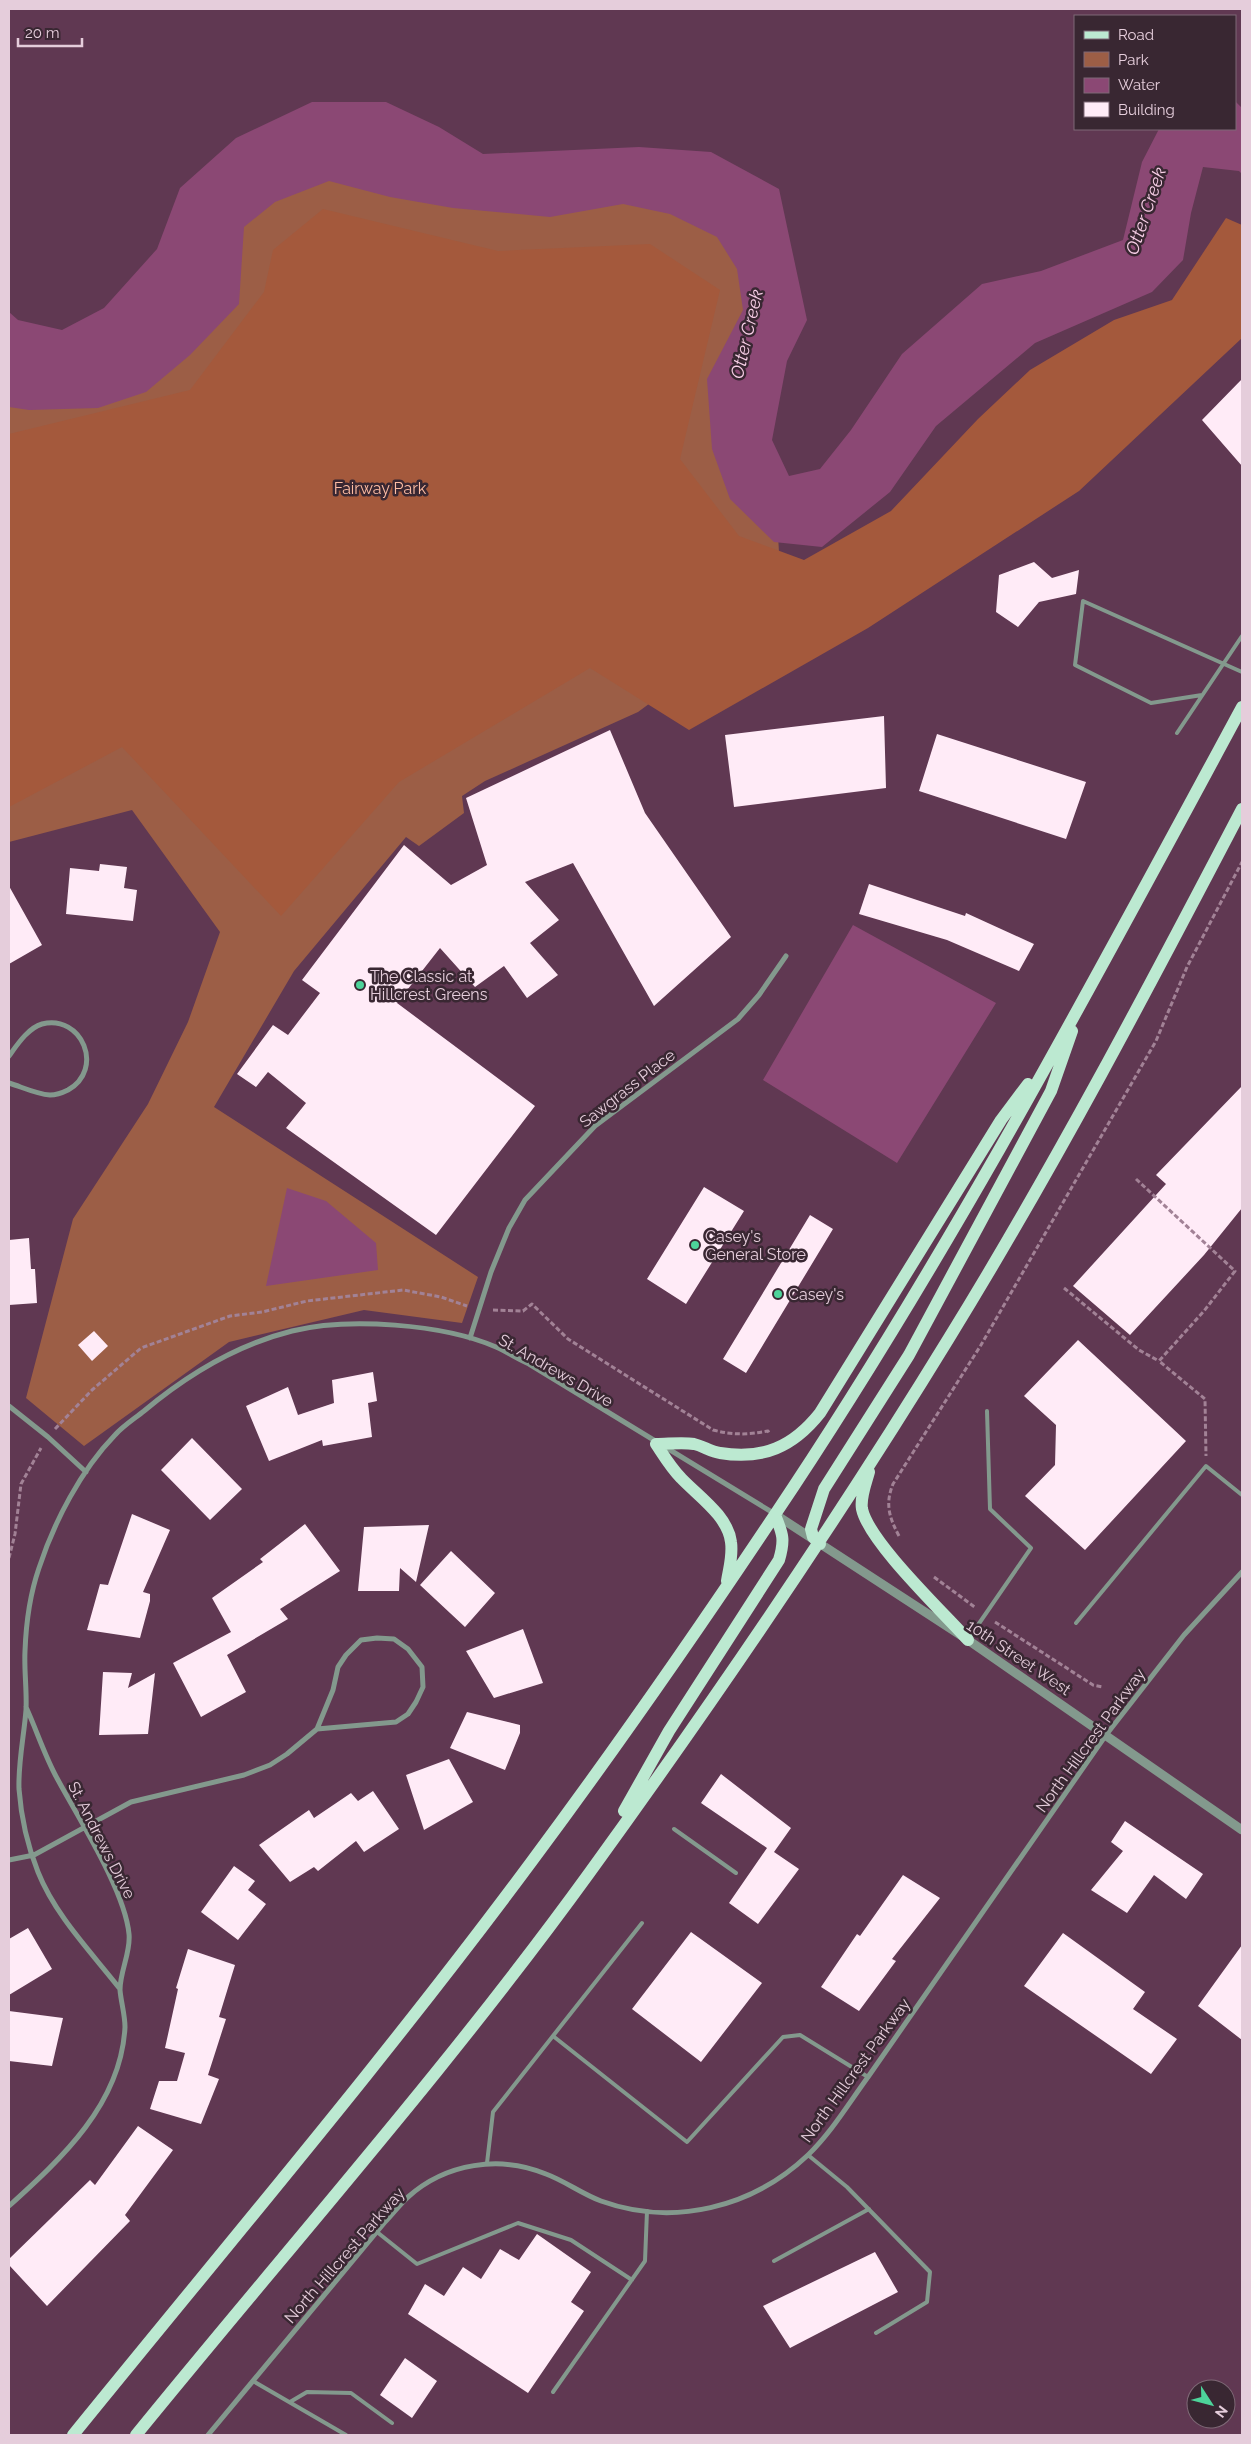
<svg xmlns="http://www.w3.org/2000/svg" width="1251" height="2444" font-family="Raleway,sans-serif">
<rect width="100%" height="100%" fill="#603852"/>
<!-- green -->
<path fill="#9c5e46" d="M275 164 748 213 751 377 776 499 782 606 638 712 485 781 462 796 464 813 419 846 406 837 294 971 214 1107 478 1277 462 1323 364 1310 229 1342 84 1446 26 1398 73 1219 148 1104 188 1022 220 932 132 810 9 842V367L37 372Z"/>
<!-- forest -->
<path fill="#a4593c" d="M323 209 498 251 650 244 720 290 680 459 739 536 804 560 891 511 978 419 1030 370 1114 320 1172 300 1226 218 1242 225V338L1079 491 868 628 689 730 590 668 399 782 281 916 122 747 9 807V434L190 390 264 292 273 250Z"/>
<!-- water -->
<path fill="#8b4874" d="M1235 101 1242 108V174L1239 171 1203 167 1191 213 1183 260 1152 292 1035 343 936 426 890 492 822 547 774 542 730 499 712 449 707 379 743 310 737 269 717 237 670 214 623 204 550 217 453 208 390 197 329 181 275 202 244 227 239 304 190 355 146 392 98 408 29 410 9 407V312L18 320 62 330 104 308 157 249 180 188 236 138 312 102H386L439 127 483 154 639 147 711 152 779 189 807 320 787 361 772 440 789 476 820 469 851 430 902 354 982 284 1041 271 1123 240 1142 162 1159 129H1235Z
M853 925 996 1003 897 1163 763 1080Z
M287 1188 326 1201 376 1243 378 1270 266 1286Z"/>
<!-- building -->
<path fill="#ffebf7" d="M1242 379V466L1202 420Z
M1034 562 1052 578 1079 570 1076 594 1039 602 1018 627 996 612 999 575Z
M884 716 886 788 734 807 725 735Z
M610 730 645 813 731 937 654 1006 573 863 525 882 559 920 530 943 558 975 527 998 504 966 475 987 440 948 397 1003 535 1106 436 1235 286 1128 306 1103 268 1072 256 1087 237 1074 273 1025 288 1035 320 993 302 980 404 845 451 885 487 865 466 798Z
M937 734 1086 782 1066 839 919 791Z
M100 864 127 867 124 888 137 890 133 921 66 914 70 868 99 871Z
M869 884 965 916 966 913 1034 944 1019 971 947 940 859 914Z
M9 886 42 945 9 964Z
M1242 1086V1208L1204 1255 1130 1335 1073 1286 1166 1184 1156 1175Z
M704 1187 744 1211 686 1304 647 1279Z
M810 1215 833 1229 746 1373 723 1359Z
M29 1238 31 1269H35L37 1303 9 1305V1240Z
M94 1331 108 1346 92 1361 78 1345Z
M1078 1340 1186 1441 1085 1550 1025 1496 1055 1465 1056 1425 1024 1396Z
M373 1372 377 1401 368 1403 372 1437 323 1446 322 1440 269 1461 246 1406 288 1387 298 1415 334 1403 332 1380Z
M192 1438 242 1489 210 1520 161 1470Z
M132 1514 170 1530 143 1592 150 1594V1601L140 1638 87 1630 100 1584 108 1585Z
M305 1524 340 1571 280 1609 288 1619 227 1655 246 1692 201 1717 173 1663 231 1632 212 1598 263 1562 260 1559Z
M429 1525 416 1582 400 1568 399 1591H358L364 1527Z
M451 1551 495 1593 465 1627 420 1585Z
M523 1629 543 1683 494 1698 466 1651Z
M103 1672 132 1673 128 1688 155 1673 148 1734 99 1735Z
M467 1712 520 1725V1733L505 1770 450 1748Z
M449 1759 473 1802 424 1830 406 1775Z
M721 1774 791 1828 774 1852 799 1869 758 1924 729 1903 767 1848 701 1803Z
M373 1791 399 1829 364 1852 356 1841 318 1871 314 1867 290 1882 259 1845 309 1810 314 1818 351 1793 358 1801Z
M1125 1821 1203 1874 1186 1899 1154 1875 1127 1913 1091 1890 1123 1851 1111 1842Z
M234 1866 255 1881 248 1890 266 1904 238 1940 201 1912Z
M903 1875 940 1898 892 1959 896 1961 859 2011 821 1987 857 1934 860 1936Z
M28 1928 52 1969 9 1995V1939Z
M691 1932 762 1983 701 2062 632 2009Z
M1063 1933 1145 1992 1133 2009 1177 2039 1151 2074 1024 1986Z
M1242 1945V2040L1198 2006Z
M188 1949 235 1965 219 2017 226 2019 208 2075 219 2079 201 2124 150 2109 159 2081H177L185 2053 165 2048 178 1989 176 1988Z
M9 2011 63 2018 52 2066 9 2061Z
M138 2126 173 2150 125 2215 130 2221 47 2306 9 2265V2259L90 2180 95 2185Z
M537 2234 591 2272 571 2302 584 2311 528 2393 408 2314 425 2284 444 2296 463 2267 481 2279 500 2249 519 2260Z
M875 2252 898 2292 790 2348 763 2306Z
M405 2358 437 2381 412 2418 380 2395Z"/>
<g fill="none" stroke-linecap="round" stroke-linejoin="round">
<!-- path -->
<path stroke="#a28296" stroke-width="3" stroke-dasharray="5 2.5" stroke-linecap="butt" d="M1136 1179 1235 1271 1204 1311 1159 1361 1205 1399 1206 1456
M1064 1288 1139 1350 1159 1361
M493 1310 523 1311 532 1304 568 1339 713 1430C732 1435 748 1435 768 1431L769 1433
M55 1429 92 1390 141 1348 230 1316 262 1312 307 1301 403 1290 441 1297 467 1306
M899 1536C889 1517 885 1504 893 1484L981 1345 1156 1041 1187 967 1242 862
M9 1558 15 1534 21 1484 41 1448
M934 1577 976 1608
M995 1622 1093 1685 1103 1687"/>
<!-- service -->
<path stroke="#83998d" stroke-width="4" d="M1202 695 1151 703 1075 665 1083 601 1242 672
M1177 733 1242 636
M1076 1623 1206 1466 1242 1495
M969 1638 1031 1548 990 1509 987 1411
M674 1829 736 1873
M553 2036 687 2142 783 2037 800 2035 868 2077
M808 2155 847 2187 930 2272 927 2302 876 2333
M487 2163 493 2112 642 1923
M377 2232 417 2264 518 2223 571 2240 632 2280
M774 2261 869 2209
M253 2381 346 2435
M553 2392 645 2261 647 2211
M290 2402 307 2392 351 2393 392 2423"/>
<!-- minor -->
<path stroke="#83998d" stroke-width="5" d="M9 1056C17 1045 28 1028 42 1024 82 1014 105 1069 68 1090 62 1093 56 1095 50 1095 36 1094 22 1087 9 1083
M470 1338 491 1272 509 1228 525 1200 595 1126 738 1019 759 995 786 956
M9 1406 48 1437 86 1472
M9 1860 34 1855 131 1802 244 1775 270 1765 287 1754 317 1729 333 1690 338 1667 346 1655 361 1640 377 1638 394 1639 408 1649 422 1667 423 1687 416 1702 408 1714 396 1722 317 1729
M120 1989C91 1952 55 1915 38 1872 28 1847 21 1816 19 1789 18 1763 24 1736 26 1710 27 1690 24 1671 25 1651 26 1624 30 1594 39 1568 54 1522 81 1470 115 1435 123 1426 134 1419 144 1411 187 1375 236 1345 292 1331 348 1317 443 1324 496 1347 507 1352 518 1359 529 1364L775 1514
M9 2206C62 2158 121 2104 125 2027 125 2015 121 2002 120 1990 120 1971 131 1952 129 1934 125 1891 79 1819 58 1780 45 1757 37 1731 26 1707
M208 2435 385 2222C393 2214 400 2204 408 2197 446 2163 500 2155 546 2174 565 2181 582 2194 601 2201 673 2227 752 2208 808 2155 831 2133 849 2103 868 2077L1106 1735 1184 1635 1242 1572"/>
<!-- tertiary -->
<path stroke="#83998d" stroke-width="9" d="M776 1515 968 1640 1242 1830"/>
<!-- primary -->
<path stroke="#bce9d1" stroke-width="12" d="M656 1444C668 1444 683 1442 694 1444 703 1446 711 1452 720 1453 763 1460 793 1447 820 1413L1001 1120 1028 1084
M656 1444C664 1456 671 1468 681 1478 698 1496 728 1516 731 1542 733 1556 729 1568 727 1581
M869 1472C866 1483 860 1498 862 1509 869 1542 943 1612 968 1640
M820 1544 813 1537 811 1529 824 1489 909 1355 1051 1091 1072 1031
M624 1811 669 1731 779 1560C785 1540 783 1534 775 1515
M73 2435C227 2245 386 2058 532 1861 616 1748 696 1633 774 1516 948 1257 1094 981 1242 707
M136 2435C288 2248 449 2067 590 1872 716 1698 837 1521 949 1338 1055 1166 1149 987 1242 809"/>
</g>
<!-- markers -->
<g fill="#4dd39a" stroke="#392732" stroke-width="2">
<circle cx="360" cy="985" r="5"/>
<circle cx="695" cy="1245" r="5"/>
<circle cx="778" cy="1294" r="5"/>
</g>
<g text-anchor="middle" stroke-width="5" stroke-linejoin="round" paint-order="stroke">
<!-- park labels -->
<g font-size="16" fill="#febda4" stroke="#392732">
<text x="380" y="494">Fairway Park</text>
</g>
<!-- poi labels -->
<g font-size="16" fill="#e5cddb" stroke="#392732" text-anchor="start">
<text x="370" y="982">The Classic at<tspan x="370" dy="18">Hillcrest Greens</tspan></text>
<text x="705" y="1242">Casey's<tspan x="705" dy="18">General Store</tspan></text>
<text x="788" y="1300">Casey's</text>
</g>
<!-- street labels -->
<g font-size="16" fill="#e5cddb" stroke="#392732">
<text transform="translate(627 1088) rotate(-38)" y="6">Sawgrass Place</text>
<text transform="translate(556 1370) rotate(30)" y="6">St. Andrews Drive</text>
<text transform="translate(1019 1657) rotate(34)" y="6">10th Street West</text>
<text transform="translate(1090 1740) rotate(-54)" y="6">North Hillcrest Parkway</text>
<text transform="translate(102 1840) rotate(63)" y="6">St. Andrews Drive</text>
<text transform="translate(855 2070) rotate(-54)" y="6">North Hillcrest Parkway</text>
<text transform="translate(344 2255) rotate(-49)" y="6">North Hillcrest Parkway</text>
</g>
<!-- water labels -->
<g font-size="18" font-style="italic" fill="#f9d0e8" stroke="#392732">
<text transform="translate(1146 211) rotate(-71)" y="6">Otter Creek</text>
<text transform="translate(747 334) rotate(-77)" y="6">Otter Creek</text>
</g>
</g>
<!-- border -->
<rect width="1251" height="2444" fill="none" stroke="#e5cddb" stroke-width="20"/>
<!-- legend -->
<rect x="1074" y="15" width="162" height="115" fill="#392732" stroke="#7e6976"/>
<rect x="1084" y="31" width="25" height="8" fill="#bce9d1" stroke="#7e6976"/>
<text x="1118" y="40" font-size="15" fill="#e5cddb">Road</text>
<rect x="1084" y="52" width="25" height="15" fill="#9c5e46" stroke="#7e6976"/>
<text x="1118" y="65" font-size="15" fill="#e5cddb">Park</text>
<rect x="1084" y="78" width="25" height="15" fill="#8b4874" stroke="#7e6976"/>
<text x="1118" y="90" font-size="15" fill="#e5cddb">Water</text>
<rect x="1084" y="102" width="25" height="15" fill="#ffebf7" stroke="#7e6976"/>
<text x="1118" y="115" font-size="15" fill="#e5cddb">Building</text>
<!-- north arrow -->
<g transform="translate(1211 2404) rotate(126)"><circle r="24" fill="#392732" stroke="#7e6976"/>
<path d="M0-4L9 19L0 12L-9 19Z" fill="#4dd39a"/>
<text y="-8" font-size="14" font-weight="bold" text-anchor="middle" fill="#e5cddb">N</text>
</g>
<!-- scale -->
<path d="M18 38v8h64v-8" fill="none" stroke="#e5cddb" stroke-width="2.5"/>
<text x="25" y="38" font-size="15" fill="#e5cddb" stroke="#392732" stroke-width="4" paint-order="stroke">20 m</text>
</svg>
